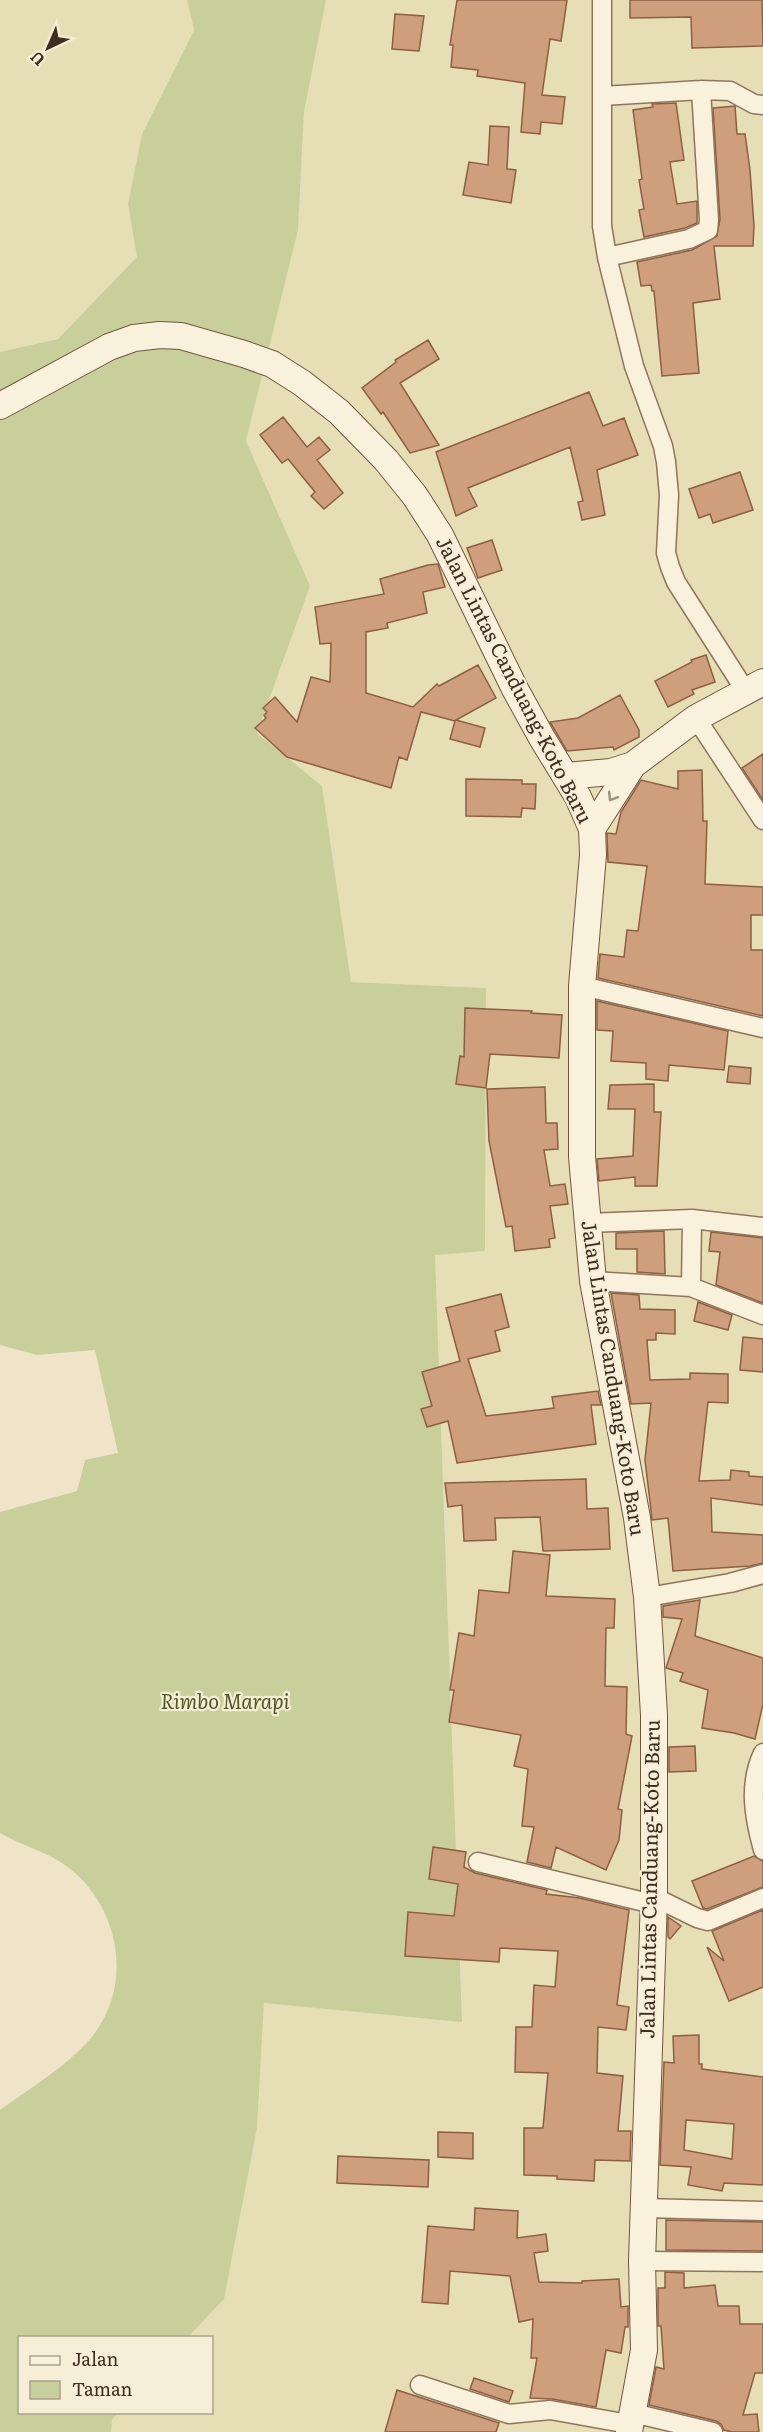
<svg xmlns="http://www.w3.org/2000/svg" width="763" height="2432" font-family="Literata,serif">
<rect width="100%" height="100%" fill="#f0e4c8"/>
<!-- farmland -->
<path fill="#e6deb5" d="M0 0H187L194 30 142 134 128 204 138 257 58 339 0 352Z
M326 0H763V2432H111L112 2420 118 2413 212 2412V2338L188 2337 224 2299 257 2128 264 2003 462 2021 435 1254 485 1251 486 988 351 982 322 786 257 733 310 586 246 441 298 230 304 112Z"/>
<!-- green -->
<path fill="#c9cf9b" d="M187 0H326L304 112 298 230 246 441 310 586 257 733 322 786 351 982 486 988 485 1251 435 1255 462 2022 264 2003 257 2128 224 2299 188 2337 20 2338V2412L118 2413 112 2420 111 2432H0V2110C29 2089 67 2066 90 2039 134 1987 121 1909 69 1868 49 1852 22 1846 0 1833V1512L77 1491 85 1460 118 1453 95 1350 37 1355 0 1345V352L58 339 137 257 128 204 142 134 194 30Z"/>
<!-- building -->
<path fill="#cf9f7d" stroke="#8d5f41" stroke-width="1.5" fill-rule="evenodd" d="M457 0H567L561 41 550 39 542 95 565 97 562 124 541 122 540 134 521 132 525 83 477 76 478 70 451 67 453 45H450Z
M630 0H762L763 46 692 48 691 17 630 18Z
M395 14 424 16 419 51 392 49Z
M676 103 684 160 670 162 677 204 697 201V223L685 228 644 237 639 210 644 209 639 180 642 179 633 110 653 107 652 104Z
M735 106 737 134H745L750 170 754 226 753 246H714L720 299 693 303 699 373 662 376 654 291H652L651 285 641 286 637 262 692 250 717 236 720 219 713 108Z
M490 126 509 127 507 169 516 170 511 203 463 195 469 162 488 165Z
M428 340 439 359 400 383 439 445 410 453 383 412 381 414 362 388 396 362 395 360Z
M589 392 603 426 624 418 638 455 597 470 605 515 582 520 578 502 583 501 570 447 468 488 477 506 456 516 436 452Z
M283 417 307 447 319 437 330 450 317 460 343 493 324 509 311 496 315 492 288 459 282 463 260 435Z
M740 472 753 510 713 523 710 514 699 518 689 489Z
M492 540 502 570 478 578 467 548Z
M438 564 445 587 423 592 427 613 387 623 388 628 366 632V693L413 707 437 684 439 686 478 665 496 698 456 720 485 728 480 747 450 739 455 721 421 712 407 760 399 757 391 788 287 757 255 728 266 718 264 715 267 712 263 708 275 697 297 722 311 677 330 682 331 643 320 644 315 607 384 594 380 579 428 565Z
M706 655 715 682 692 690 694 694 668 707 655 681 692 662 691 660Z
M620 695 639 730V737L614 750 613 747 567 751 550 722 578 718Z
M763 754V800L742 768Z
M702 770 703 821H707L705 884 763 887V915H751V950H763V1016L598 978 600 954 624 957 627 930 638 931 647 866 608 862 607 833 616 834 621 812 641 780 678 789V771Z
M466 779 522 780V784H536L535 809 522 808 521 817 466 816Z
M597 1001 728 1031 724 1070 669 1065 668 1081 646 1079V1063L611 1061 613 1031 597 1030Z
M465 1008 532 1011 531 1013 562 1015 559 1058 490 1054 486 1088 456 1084 460 1056 464 1057Z
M729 1066 751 1068 750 1084 727 1082Z
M654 1084V1112H661L657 1186H635V1177L599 1181 597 1159 633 1156 635 1109H608L610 1085Z
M545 1087 546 1123H557L558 1149 544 1150 550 1186 565 1184 568 1204 550 1206 555 1238 549 1239 550 1247 515 1251 512 1226 506 1227 489 1141 487 1089Z
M664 1231 665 1274 637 1272V1249H616V1233Z
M711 1232 763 1238V1303L716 1285 720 1252 709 1251Z
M611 1293 639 1295 640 1309 675 1310V1334L656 1333V1340H647L650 1380 690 1379V1373L728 1374V1403L708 1402 699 1481 730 1480 731 1470 749 1472V1476L763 1477V1505L711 1498 712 1532 763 1535V1563L750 1566 673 1571 668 1518 652 1520 651 1510 645 1460 651 1403 631 1404Z
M501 1294 509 1327 495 1331 500 1351 468 1359 486 1416 554 1408 552 1397 598 1391 601 1405H591L596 1444 457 1463 448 1421 427 1427 421 1409 432 1406 422 1372 460 1361 446 1308Z
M698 1302 732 1315 728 1330 694 1321Z
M743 1337 763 1339V1372L740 1370Z
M586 1479 587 1509 608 1508 610 1549 543 1551 540 1517 495 1518 496 1540 464 1541 462 1505 448 1507 445 1483Z
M513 1551 550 1555 546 1596 615 1599 614 1628H606L605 1686 627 1687 626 1734 632 1736 618 1809 622 1810 619 1840 606 1870 556 1847 551 1868 527 1862 534 1827 522 1826 528 1769 514 1766 521 1735 449 1722 454 1690H450L459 1633 474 1636 479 1590 509 1593Z
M700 1600 695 1636 763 1658V1704L755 1739 734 1733 702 1728 708 1690 680 1681 683 1673 666 1668 682 1619 663 1617V1606Z
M695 1746 696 1771 669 1772V1747Z
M433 1847 466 1852 464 1867 475 1873 547 1890 546 1894 580 1898 629 1910 617 2005 629 2007 626 2030 598 2027 597 2073 623 2076 618 2131H631L630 2161 595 2160 594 2181 557 2179V2176L524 2175V2128H543L548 2073 515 2072 516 2027H532L534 1985 555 1987 558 1951 500 1948 499 1962 405 1956 408 1912 454 1916 458 1884 429 1879Z
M754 1856 763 1861V1887L707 1909 703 1908 692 1881Z
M763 1910V1987L729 2001 707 1947 724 1961 712 1931Z
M668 1917 681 1926 670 1939 668 1937Z
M699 2035V2064H702V2069L763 2077V2185L724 2183 722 2191 688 2185 691 2167 660 2165 664 2062 674 2063 673 2036ZM686 2120 734 2124 732 2159 684 2150Z
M438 2132 473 2133V2159L438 2157Z
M338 2156 429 2160 428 2187 337 2183Z
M475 2208 518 2211 517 2238 546 2234 548 2251 534 2253 539 2282 582 2283V2281L619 2279 621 2307 628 2306V2327H625L621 2353 606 2350 596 2407 552 2399 530 2398 537 2358H531L533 2319 519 2322 510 2276 450 2271 448 2304 422 2302 428 2226 474 2230Z
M666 2220 763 2222V2251L666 2250Z
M665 2272 684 2273V2288L715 2285 718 2306H739L740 2324H763V2373H755L743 2415 757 2414 759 2432H732L724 2430 721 2424 716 2421 649 2405 656 2367 664 2369 661 2326H658V2288H665Z
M474 2378 513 2391 509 2402 470 2389Z
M397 2390 499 2423 496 2432H385Z"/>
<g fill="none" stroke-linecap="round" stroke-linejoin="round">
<!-- minor casing -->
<g stroke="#8d765c" stroke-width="21">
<path id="minor" d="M602 0V226L607 257 634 366 663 446 666 462 669 495 666 553 670 567 676 582 745 690
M602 96 701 90 730 91 754 104 763 105
M607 257 689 239 708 230 709 220 701 90
M696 718 763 820
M582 986 763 1028
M587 1223 692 1219 763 1227
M593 1281 691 1287 763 1315
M691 1287 692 1219
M647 1597 730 1583 763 1574
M763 1753C748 1785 754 1817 763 1850
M478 1862 653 1904
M654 1897 697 1918 708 1921 763 1898
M643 2208 763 2211
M642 2261 763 2262
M420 2385 509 2414 550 2410 629 2424
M633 2413 713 2432"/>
</g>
<!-- secondary casing -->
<g stroke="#6f573f" stroke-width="28">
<path id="secondary" d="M0 406 109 347 134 338 160 335 181 336 244 354 272 364 302 383 339 412 386 460 415 496 440 535 515 689 542 738 578 797 592 829 593 855 582 986V1157L593 1281 637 1518 647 1597 654 1715V1897L642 2261 644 2350 629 2432
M566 776 611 772 633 765
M592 829 633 765 696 718 763 682"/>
</g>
<!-- minor -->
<use href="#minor" stroke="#faf1dc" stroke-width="18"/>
<!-- secondary -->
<use href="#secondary" stroke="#faf1dc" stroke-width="26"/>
</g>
<!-- one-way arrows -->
<defs><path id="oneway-chevron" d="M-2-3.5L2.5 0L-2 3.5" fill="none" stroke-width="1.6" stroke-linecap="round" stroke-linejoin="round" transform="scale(1.5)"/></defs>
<use stroke="#9c907e" href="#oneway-chevron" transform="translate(612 797) rotate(122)"/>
<g text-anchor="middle" stroke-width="4.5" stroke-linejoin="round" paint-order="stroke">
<!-- street labels -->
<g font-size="20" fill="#3d2e20" stroke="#f7eed8">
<text transform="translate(514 680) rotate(63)" y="7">Jalan Lintas Canduang-Koto Baru</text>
<text transform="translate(613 1378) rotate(81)" y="7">Jalan Lintas Canduang-Koto Baru</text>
<text transform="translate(650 1879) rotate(-89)" y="7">Jalan Lintas Canduang-Koto Baru</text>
</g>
<!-- park labels -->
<g font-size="20" font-style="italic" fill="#4d5a26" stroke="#f7eed8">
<text x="225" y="1709">Rimbo Marapi</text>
</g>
</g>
<!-- legend -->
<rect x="18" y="2336" width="195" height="78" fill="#f7eed8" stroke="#ada18e" stroke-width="1.5"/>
<rect x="30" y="2356" width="30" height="9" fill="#faf1dc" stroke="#ada18e" stroke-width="1.5"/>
<text x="72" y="2366" font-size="18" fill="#3d2e20">Jalan</text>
<rect x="30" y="2381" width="30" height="18" fill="#c9cf9b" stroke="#ada18e" stroke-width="1.5"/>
<text x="72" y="2396" font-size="18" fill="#3d2e20">Taman</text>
<!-- north arrow -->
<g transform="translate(48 48) rotate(224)" stroke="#f7eed8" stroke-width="4.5" paint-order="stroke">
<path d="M0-4.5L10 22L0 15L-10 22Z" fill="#3d2e20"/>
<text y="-9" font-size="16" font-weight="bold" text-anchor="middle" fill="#3d2e20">U</text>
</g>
</svg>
